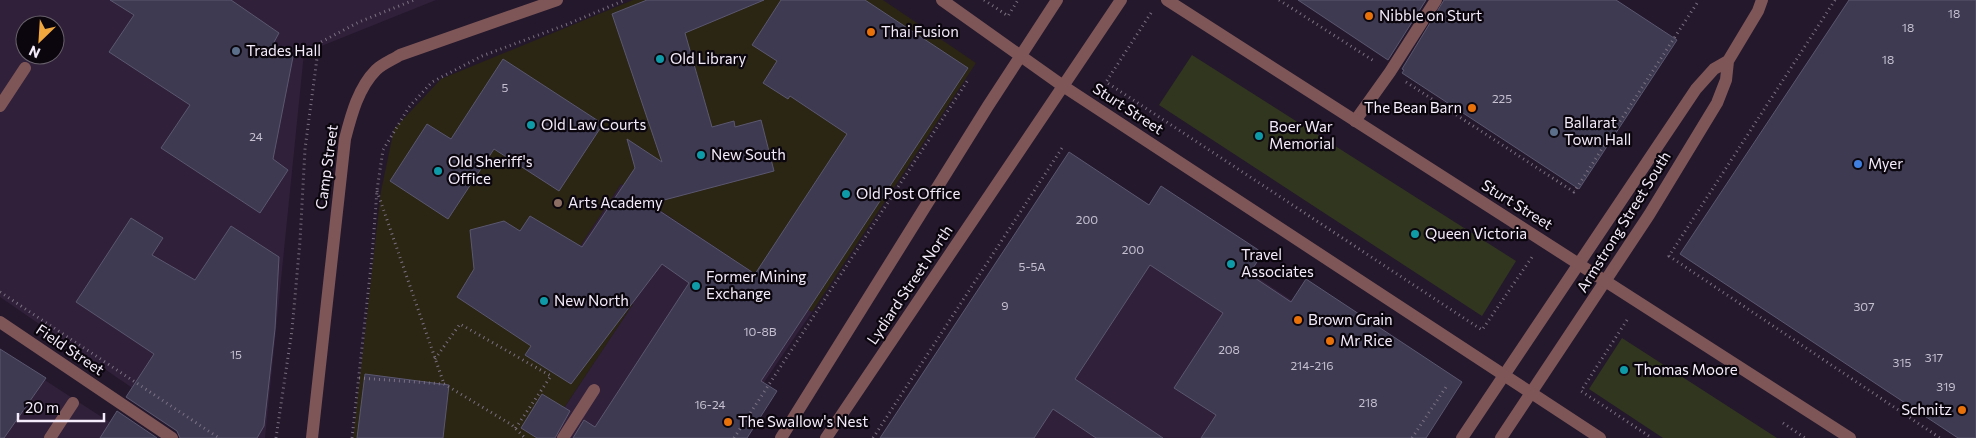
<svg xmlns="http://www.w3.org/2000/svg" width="1976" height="438" font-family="Commissioner,sans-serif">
<rect width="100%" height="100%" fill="#24182c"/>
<!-- built -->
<path fill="#302039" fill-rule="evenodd" d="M0 0H436L304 53 265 438H205L0 297ZM25 25H55V55H25Z
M1074 156 1436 396 1408 438H889Z
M621 184 812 312 726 438H544L633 304 571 260Z
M0 351 134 438H0Z"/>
<!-- education -->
<path fill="#2b2514" d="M633 0H883L976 63 812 312 621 184 571 260 633 304 544 438H353L381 191 394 129 441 79Z"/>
<!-- green -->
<path fill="#31361f" d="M1192 55 1516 261 1482 316 1159 105Z
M1622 338 1777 438H1663L1589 389Z"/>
<!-- building -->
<path fill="#3d3a51" stroke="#5b5770" d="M110 0H231L279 33 273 44 293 57 273 159 288 170 260 213 161 148 190 105 109 52 134 15Z
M647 0H764L685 33 712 127 734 121 735 127 761 120 774 171 649 204 755 274 847 134 790 96 788 99 763 83 777 61 752 45 781 0H865L968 68 761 381 777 391 747 438H573L584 420 595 427 689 283 662 264 571 384 525 355 531 346 457 297 474 269 470 230 504 221 520 231 530 216 582 247 635 168 627 139 662 162 612 14Z
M1298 0H1426L1388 60Z
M1444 0H1616L1677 40 1579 189 1402 73 1404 70 1402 69Z
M1849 0H1976V438H1958L1680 254Z
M503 59 603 124 559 191 494 149 448 219 390 181 427 124 451 139Z
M1069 152 1149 205 1161 186 1263 253 1249 274 1291 302 1306 279 1462 382 1426 438H1201L1216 415 1174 388 1223 313 1150 265 1075 379 1163 438H1096L1053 409 1034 438H880Z
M131 218 163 238 152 255 195 280 231 226 279 257 275 329 264 426 257 438H180L177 431 126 397 154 354 76 302Z
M0 349 46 378 4 438H0Z
M365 374 449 385 443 438H357Z
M542 394 570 411 555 438H537L521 428Z
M117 411 157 438H100Z"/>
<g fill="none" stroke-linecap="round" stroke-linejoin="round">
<!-- path -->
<path stroke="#7b7182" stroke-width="3" stroke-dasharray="1 4" stroke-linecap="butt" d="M984 0 1008 16 1018 0
M1279 0 1374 61
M1835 0 1669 256 1940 438
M1151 13 1106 82 1482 330 1532 257
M1406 82 1574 192 1699 0
M377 191 444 384
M0 292 219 438
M1627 320 1581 391 1652 438
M435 359 460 324 551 376 515 429
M359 378 444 384 512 425 525 438
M1783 423 1805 438
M276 438 292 330 300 241 305 149 319 43 359 22 414 0
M352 438 372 257 377 190 383 150 409 107 432 82 482 56 568 24 625 0
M734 438 968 80
M873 438 1064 145
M1412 438 1446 387"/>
<!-- service -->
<path stroke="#7f5658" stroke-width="12" d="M0 106 25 68
M50 438 73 403
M563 438 594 390"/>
<!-- minor -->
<path stroke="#7f5658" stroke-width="12" d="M1355 121 1390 72 1436 0
M0 322 172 438
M312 438 345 139C351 116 358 88 376 70 382 64 392 60 400 55L557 0
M1462 438 1696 89 1714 69 1728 61
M1501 438 1649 215 1717 103 1726 80 1728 61 1758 11 1762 0"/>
<!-- tertiary -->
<path stroke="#7f5658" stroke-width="12" d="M942 0 1063 86 1600 438
M1167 0 1850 438
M781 438 988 106 1057 0
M826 438 1121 0"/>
</g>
<!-- markers -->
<g fill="#e8710a" stroke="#0b060e" stroke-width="2">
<circle cx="1369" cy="16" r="5"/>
<circle cx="871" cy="32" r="5"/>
<circle cx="1472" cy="108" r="5"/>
<circle cx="1298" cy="320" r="5"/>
<circle cx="1330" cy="341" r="5"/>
<circle cx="1962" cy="410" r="5"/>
<circle cx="728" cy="422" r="5"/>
</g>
<g fill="#5c6f8a" stroke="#0b060e" stroke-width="2">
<circle cx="236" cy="51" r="5"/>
<circle cx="1554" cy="132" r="5"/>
</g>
<g fill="#0f9aa8" stroke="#0b060e" stroke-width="2">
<circle cx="660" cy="59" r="5"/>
<circle cx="531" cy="125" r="5"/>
<circle cx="1259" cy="136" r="5"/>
<circle cx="701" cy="155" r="5"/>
<circle cx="438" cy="171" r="5"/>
<circle cx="846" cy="194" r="5"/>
<circle cx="1415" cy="234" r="5"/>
<circle cx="1231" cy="264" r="5"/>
<circle cx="696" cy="286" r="5"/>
<circle cx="544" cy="301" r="5"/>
<circle cx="1624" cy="370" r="5"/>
</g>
<circle fill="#3f7fe0" stroke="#0b060e" stroke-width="2" cx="1858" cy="164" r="5"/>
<circle fill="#8d6e63" stroke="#0b060e" stroke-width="2" cx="558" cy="203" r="5"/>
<g text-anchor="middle" stroke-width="4.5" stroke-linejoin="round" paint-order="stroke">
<!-- number labels -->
<g font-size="12" fill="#c6c0d0">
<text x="1954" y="18">18</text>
<text x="1908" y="32">18</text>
<text x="1888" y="64">18</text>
<text x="505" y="92">5</text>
<text x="1502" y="103">225</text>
<text x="256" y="141">24</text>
<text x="1087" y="224">200</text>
<text x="1133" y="254">200</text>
<text x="1032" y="271">5-5A</text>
<text x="1005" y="310">9</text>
<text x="1864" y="311">307</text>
<text x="760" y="336">10-8B</text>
<text x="1229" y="354">208</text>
<text x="236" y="359">15</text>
<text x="1934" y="362">317</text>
<text x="1902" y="367">315</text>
<text x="1312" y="370">214-216</text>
<text x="1946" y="391">319</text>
<text x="1368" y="407">218</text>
<text x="710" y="409">16-24</text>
</g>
<!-- poi labels -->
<g font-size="15" fill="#f4ecfa" stroke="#0b060e" text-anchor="start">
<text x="1379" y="21">Nibble on Sturt</text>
<text x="881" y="37">Thai Fusion</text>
<text x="246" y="56">Trades Hall</text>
<text x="670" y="64">Old Library</text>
<text x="1462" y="113" text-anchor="end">The Bean Barn</text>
<text x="1564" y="128">Ballarat<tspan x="1564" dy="17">Town Hall</tspan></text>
<text x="541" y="130">Old Law Courts</text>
<text x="1269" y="132">Boer War<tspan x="1269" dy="17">Memorial</tspan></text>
<text x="711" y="160">New South</text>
<text x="448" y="167">Old Sheriff's<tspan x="448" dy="17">Office</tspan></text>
<text x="1868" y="169">Myer</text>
<text x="856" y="199">Old Post Office</text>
<text x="568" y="208">Arts Academy</text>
<text x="1425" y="239">Queen Victoria</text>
<text x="1241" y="260">Travel<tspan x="1241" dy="17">Associates</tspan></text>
<text x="706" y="282">Former Mining<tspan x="706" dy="17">Exchange</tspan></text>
<text x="554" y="306">New North</text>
<text x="1308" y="325">Brown Grain</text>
<text x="1340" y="346">Mr Rice</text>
<text x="1634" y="375">Thomas Moore</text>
<text x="1952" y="415" text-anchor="end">Schnitz</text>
<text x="738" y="427">The Swallow's Nest</text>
</g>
<!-- street labels -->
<g font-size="15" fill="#f4ecfa" stroke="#0b060e">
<text transform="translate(1128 109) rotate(33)" y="5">Sturt Street</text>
<text transform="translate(327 167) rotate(-82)" y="5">Camp Street</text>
<text transform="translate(1517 205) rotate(32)" y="5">Sturt Street</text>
<text transform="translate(1624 222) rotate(-58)" y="5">Armstrong Street South</text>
<text transform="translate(910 285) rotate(-56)" y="5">Lydiard Street North</text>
<text transform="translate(70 350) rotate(34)" y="5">Field Street</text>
</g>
</g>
<!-- north arrow -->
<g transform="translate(40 40) rotate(205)"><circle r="24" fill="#0b060e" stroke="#68626c"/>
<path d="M0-4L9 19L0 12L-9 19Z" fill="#efa73e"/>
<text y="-8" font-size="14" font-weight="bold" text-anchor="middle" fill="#f4ecfa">N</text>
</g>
<!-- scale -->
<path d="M18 413v8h86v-8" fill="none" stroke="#f4ecfa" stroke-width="2.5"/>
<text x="25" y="413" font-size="15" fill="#f4ecfa" stroke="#0b060e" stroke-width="4" paint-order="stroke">20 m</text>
</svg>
